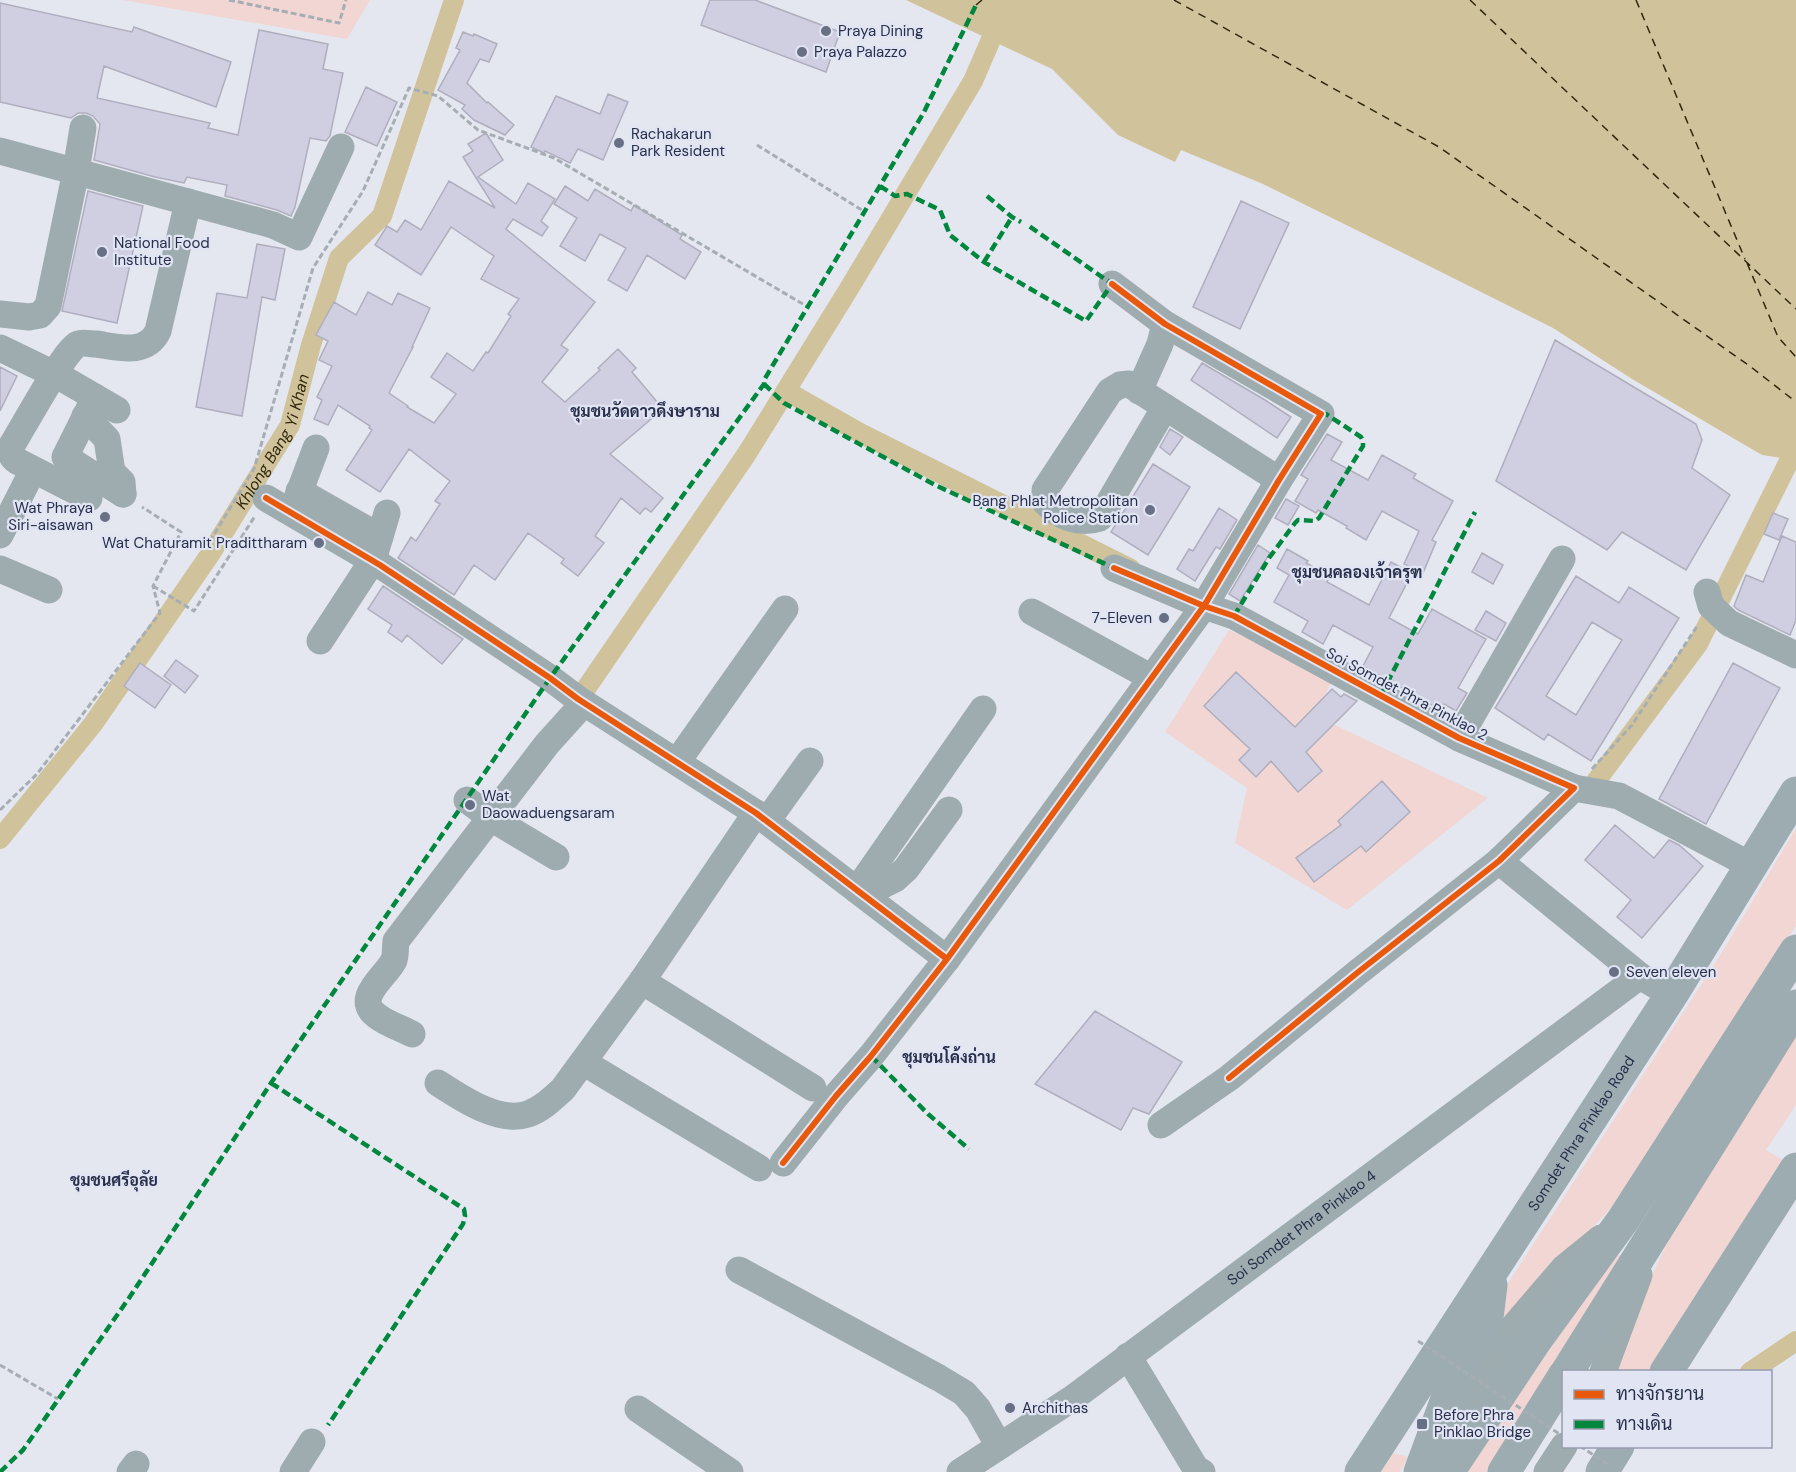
<svg xmlns="http://www.w3.org/2000/svg" width="1796" height="1472" font-family="'DM Sans',Sarabun,sans-serif">
<rect width="100%" height="100%" fill="#e4e7ef"/>
<!-- green -->
<path fill="#f1d6d4" d="M123 0H370L347 39Z
M1229 630 1335 676 1314 715 1488 798 1347 910 1235 843 1247 788 1165 732Z
M1796 828V926L1618 1200 1506 1322 1492 1308 1719 957Z
M1796 1030V1105L1766 1150 1783 1160 1653 1371 1614 1372 1643 1293 1694 1189Z
M1609 1254 1623 1256 1492 1472H1468Z
M1393 1453 1408 1457 1400 1472H1380Z"/>
<!-- water -->
<path fill="#d0c39c" d="M906 0H1796V464L1781 458 1762 455 1632 379 1553 328 1403 253 1263 184 1181 150 1175 162 1118 135 1052 69Z"/>
<g fill="none" stroke-linecap="round" stroke-linejoin="round">
<!-- canal -->
<g stroke="#d0c39c" stroke-width="20">
<path d="M786 391 860 433 1131 569"/>
<path d="M585 690 746 455 850 287 973 81 1008 0"/>
<path d="M1591 788 1698 644 1796 447"/>
<path id="s1" d="M0 839 93 724 211 553 290 425 311 345 339 258 382 216 454 0"/>
<path d="M1750 1372 1796 1341"/>
</g>
<!-- ferry -->
<path stroke="#31280c" stroke-width="1.5" stroke-dasharray="8 6" stroke-linecap="butt" d="M1174 0 1439 147 1751 367 1796 402
M1470 0 1796 309
M1636 0 1745 259
M976 5 982 0
M1747 263 1778 337 1796 357"/>
</g>
<!-- building -->
<path fill="#d0cfe1" stroke="#afaebe" stroke-width="1.5" fill-rule="evenodd" d="M710 0H755L840 32 826 72 701 25Z
M0 3 132 32 134 27 231 62 216 107 104 66 97 98 210 123 208 128 238 135 259 30 328 44 323 69 343 73 330 136 326 141 310 138 295 207 291 216 277 210 225 196 227 185 187 177 184 183 155 177 94 160 100 124 93 116 86 113H78L71 118 0 102Z
M463 32 473 36 474 34 497 44 489 62 480 59 467 83 487 103 488 102 514 125 505 135 474 120 462 109 465 105 438 90 460 50 456 48Z
M366 87 397 102 377 146 345 132Z
M608 94 628 102 603 160 578 149 570 163 545 151 544 153 531 147 556 96 600 114Z
M486 133 503 160 478 177 516 204 528 183 555 199 541 221 548 227 542 236 513 219 506 229 595 302 561 345 568 350 542 382 565 402 600 370 598 368 618 349 636 368 632 372 663 409 610 454 663 498 651 512 645 508 640 514 621 498 595 536 604 543 578 576 561 563 564 559 528 533 495 580 474 565 454 595 398 558 411 537 416 541 440 504 435 501 450 481 409 449 380 492 346 470 372 430 369 428 370 426 338 405 328 425 314 419 322 400 317 397 332 366 319 360 328 341 316 335 334 302 356 315 368 292 392 305 398 293 430 308 412 347H413L389 393 408 406 407 407 434 423 456 394 431 377 447 353 473 371 486 352 488 353 511 316 508 314 519 299 481 279 494 256 451 227 421 275 375 245 387 226 397 232 405 220 421 230 449 181 495 208 463 157 473 151 468 144Z
M565 186 588 201 595 189 631 211 634 205 682 235 680 239 701 252 685 279 647 255 627 291 608 280 626 248 600 234 585 261 560 246 577 218 554 204Z
M88 191 143 206 117 323 62 311Z
M1241 201 1289 223 1240 329 1193 307Z
M257 244 285 249 275 300 262 297 242 416 196 407 217 293 247 298Z
M1555 340 1696 424 1702 440 1692 468 1730 495 1686 570 1622 532 1607 550 1496 481Z
M1202 363 1265 400 1291 417 1277 438 1191 380Z
M0 367 17 376 0 411Z
M1170 429 1183 437 1170 455 1160 447Z
M1327 434 1342 442 1331 460 1368 480 1382 455 1416 474 1413 478 1453 501 1432 540 1436 542 1423 573 1404 564 1419 531 1382 511 1366 540 1346 528 1347 526 1318 510 1316 513 1295 501 1308 479 1301 475Z
M1153 464 1190 487 1148 555 1111 532Z
M1286 499 1299 506 1288 525 1275 518Z
M1219 508 1237 520 1220 549 1216 547 1195 581 1177 569 1189 549 1193 551Z
M1773 513 1788 519 1779 540 1764 534Z
M1782 536 1796 542V620L1790 635 1738 610 1734 606 1746 575 1763 582Z
M1258 545 1270 553 1240 601 1229 594Z
M1287 549 1308 561 1306 563 1330 576 1327 582 1369 605 1391 562 1412 573 1389 618 1418 634 1432 609 1486 639 1458 688 1467 693 1456 711 1444 704 1441 710 1363 666 1373 647 1333 625 1323 644 1302 632 1308 621 1274 602 1289 575 1277 568Z
M1482 553 1503 565 1493 584 1472 572Z
M1576 576 1619 603 1629 587 1679 618 1591 761 1548 734 1544 740 1495 708ZM1592 622 1622 640 1576 715 1546 696Z
M383 586 463 639 442 664 407 635 402 642 388 632 392 625 368 609Z
M1486 611 1506 623 1496 641 1475 630Z
M176 660 198 676 185 693 164 676Z
M140 663 171 685 155 708 124 686Z
M1733 663 1780 688 1706 824 1659 799Z
M1236 672 1295 727 1332 689 1341 697 1344 694 1357 701 1306 752 1322 771 1298 792 1271 761 1256 777 1239 760 1250 749 1204 706Z
M1382 781 1410 812 1366 852 1361 846 1314 882 1296 858 1341 825 1338 821Z
M1615 825 1654 858 1669 840 1679 845 1703 866 1642 938 1617 917 1631 900 1585 860Z
M1095 1011 1182 1062 1149 1114 1133 1108 1121 1130 1035 1084Z"/>
<g fill="none" stroke-linecap="round" stroke-linejoin="round">
<!-- path -->
<path stroke="#a6aeb4" stroke-width="3" stroke-dasharray="6 3" stroke-linecap="butt" d="M229 0 339 23 346 0
M757 145 865 212
M177 540 207 546 254 469 313 268 363 191 409 88 438 96 478 130 554 158 808 307
M153 586 194 611 255 516
M1592 769 1632 725 1698 625
M0 810 37 774 160 613 153 586 181 532 142 507
M0 1365 58 1399"/>
<!-- minor -->
<g stroke="#9eacaf" stroke-width="27">
<path d="M0 151 273 225 299 237 341 147"/>
<path d="M0 314 29 317 40 315 48 306 76 171 83 128"/>
<path d="M0 348 62 378 117 410"/>
<path d="M1139 391 1160 344 1165 324"/>
<path d="M95 397 65 457 123 494"/>
<path d="M1165 407 1100 518C1080 525 1059 517 1045 502V490L1110 391 1120 385 1129 384 1279 480"/>
<path d="M85 416 107 439 112 472 122 482 123 494"/>
<path d="M299 491 380 537"/>
<path d="M89 498 17 461C11 457 10 452 12 445 22 429 66 348 78 344 83 342 90 344 96 344 118 347 146 356 158 331L188 202"/>
<path d="M266 498 380 565 550 678 578 699 756 813 947 959"/>
<path d="M293 509 316 448"/>
<path d="M0 535 33 470"/>
<path d="M1114 568 1204 606 1234 616 1459 738 1574 788 1499 861 1357 973 1229 1078 1161 1125"/>
<path d="M0 569 49 590"/>
<path d="M1707 592 1711 606 1729 623 1796 655"/>
<path d="M1032 612 1152 678"/>
<path d="M320 641 373 560 387 513"/>
<path d="M1459 738 1562 559"/>
<path d="M677 762 785 609"/>
<path d="M1574 788 1619 796 1752 866"/>
<path d="M467 800 491 818 556 857"/>
<path d="M767 821 810 761"/>
<path d="M1499 861 1640 976 1655 985"/>
<path d="M857 890 983 709"/>
<path d="M868 898 875 889 895 879 906 869 949 810"/>
<path d="M642 981 813 1088"/>
<path d="M412 1034C401 1028 387 1024 377 1016 352 998 387 976 394 960 396 955 395 947 396 941L547 744 584 703"/>
<path d="M583 1062 759 1168"/>
<path d="M438 1083C461 1098 499 1124 528 1114 542 1109 552 1099 563 1089L642 981 756 813"/>
<path d="M783 1163 836 1096 871 1056 947 959 1204 606 1279 480 1321 414 1165 324 1112 284"/>
<path d="M739 1270 939 1378 964 1393 978 1409 999 1446"/>
<path d="M1128 1356 1196 1469 1202 1472"/>
<path d="M1603 1372 1639 1275"/>
<path d="M638 1409 730 1472"/>
<path d="M1444 1433 1503 1339 1564 1268 1601 1238"/>
<path d="M130 1472 136 1464"/>
<path d="M293 1472 312 1442"/>
<path id="s2" d="M960 1472 1073 1398 1640 976"/>
<path d="M1547 1472 1564 1446"/>
</g>
<!-- major -->
<g stroke="#9dacb1" stroke-width="33">
<path d="M1567 1372 1796 1006"/>
<path d="M1666 1372 1796 1169"/>
<path id="s3" d="M1361 1472 1672 994 1796 793"/>
<path d="M1420 1472 1450 1391 1480 1337 1487 1318 1491 1285"/>
<path d="M1448 1472 1535 1341 1623 1220 1796 951"/>
<path d="M1504 1472 1564 1376"/>
<path d="M1602 1472 1618 1446"/>
</g>
<!-- path-bridge -->
<path stroke="#a6aeb4" stroke-width="3" stroke-dasharray="6 3" stroke-linecap="butt" d="M1418 1341 1564 1437
M1580 1446 1610 1466"/>
<!-- quiet -->
<path stroke="#00873e" stroke-width="4.5" stroke-dasharray="9 4.5" stroke-linecap="butt" d="M880 186 895 196 907 194 940 210 950 235 984 262 1086 321 1112 284 1029 226
M987 196 1012 217 1021 222
M984 262 1012 217
M764 384 784 403 935 485 1114 568
M1234 616 1269 558 1295 523 1298 520 1315 521 1319 518 1363 446V441L1361 437 1326 414H1321
M1381 695 1475 512
M871 1056 928 1114 969 1149
M271 1083 464 1209 465 1216 463 1224 328 1425
M0 1472 23 1450 129 1298 271 1083 550 678 764 384V380L924 112 976 5"/>
<!-- cycleway casing -->
<g stroke="#e0e4f3" stroke-width="10">
<path id="cycleway" d="M266 498 380 565 550 678 578 699 756 813 947 959
M1114 568 1204 606 1234 616 1459 738 1574 788 1499 861 1357 973 1229 1078
M783 1163 836 1096 871 1056 947 959 1204 606 1279 480 1321 414 1165 324 1112 284"/>
</g>
<!-- cycleway -->
<use href="#cycleway" stroke="#e8590c" stroke-width="6"/>
</g>
<!-- markers -->
<g fill="#696f84" stroke="#e0e4f3" stroke-width="2">
<circle cx="826" cy="31" r="6"/>
<circle cx="802" cy="52" r="6"/>
<circle cx="619" cy="143" r="6"/>
<circle cx="102" cy="252" r="6"/>
<circle cx="1150" cy="510" r="6"/>
<circle cx="105" cy="517" r="6"/>
<circle cx="319" cy="543" r="6"/>
<circle cx="1164" cy="618" r="6"/>
<circle cx="470" cy="805" r="6"/>
<circle cx="1614" cy="972" r="6"/>
<circle cx="1010" cy="1408" r="6"/>
<rect x="1416" y="1418" width="12" height="12" rx="3"/>
</g>
<g text-anchor="middle" stroke-width="4.5" stroke-linejoin="round" paint-order="stroke">
<!-- poi labels -->
<g font-size="15" fill="#272f4a" stroke="#e0e4f3" text-anchor="start">
<text x="838" y="36">Praya Dining</text>
<text x="814" y="57">Praya Palazzo</text>
<text x="631" y="139">Rachakarun<tspan x="631" dy="17">Park Resident</tspan></text>
<text x="114" y="248">National Food<tspan x="114" dy="17">Institute</tspan></text>
<text x="1138" y="506" text-anchor="end">Bang Phlat Metropolitan<tspan x="1138" dy="17">Police Station</tspan></text>
<text x="93" y="513" text-anchor="end">Wat Phraya<tspan x="93" dy="17">Siri-aisawan</tspan></text>
<text x="307" y="548" text-anchor="end">Wat Chaturamit Pradittharam</text>
<text x="1152" y="623" text-anchor="end">7-Eleven</text>
<text x="482" y="801">Wat<tspan x="482" dy="17">Daowaduengsaram</tspan></text>
<text x="1626" y="977">Seven eleven</text>
<text x="1022" y="1413">Archithas</text>
<text x="1434" y="1420">Before Phra<tspan x="1434" dy="17">Pinklao Bridge</tspan></text>
</g>
<!-- street labels -->
<g font-size="15" fill="#272f4a" stroke="#e0e4f3">
<text transform="translate(1407 694) rotate(28)" y="5">Soi Somdet Phra Pinklao 2</text>
<text dy="5" stroke="none"><textPath href="#s3" startOffset="404">Somdet Phra Pinklao Road</textPath></text>
<text dy="5" stroke="none"><textPath href="#s2" startOffset="420">Soi Somdet Phra Pinklao 4</textPath></text>
</g>
<!-- neighbourhood labels -->
<g font-size="16" font-weight="bold" fill="#272f4a" stroke="#e0e4f3">
<text x="645" y="417">ชุมชนวัดดาวดึงษาราม</text>
<text x="1357" y="578">ชุมชนคลองเจ้าครุฑ</text>
<text x="949" y="1063">ชุมชนโค้งถ่าน</text>
<text x="114" y="1186">ชุมชนศรีอุลัย</text>
</g>
<!-- water labels -->
<g font-size="16" font-style="italic" fill="#31280c" stroke="#e0e4f3">
<text dy="6" stroke="none"><textPath href="#s1" startOffset="484">Khlong Bang Yi Khan</textPath></text>
</g>
</g>
<!-- legend -->
<rect x="1562" y="1370" width="210" height="78" fill="#e0e4f3" stroke="#969caf" stroke-width="1.5"/>
<rect x="1574" y="1390" width="30" height="9" fill="#e8590c" stroke="#969caf" stroke-width="1.5"/>
<text x="1616" y="1400" font-size="18" fill="#272f4a">ทางจักรยาน</text>
<rect x="1574" y="1420" width="30" height="9" fill="#00873e" stroke="#969caf" stroke-width="1.5"/>
<text x="1616" y="1430" font-size="18" fill="#272f4a">ทางเดิน</text>
</svg>
